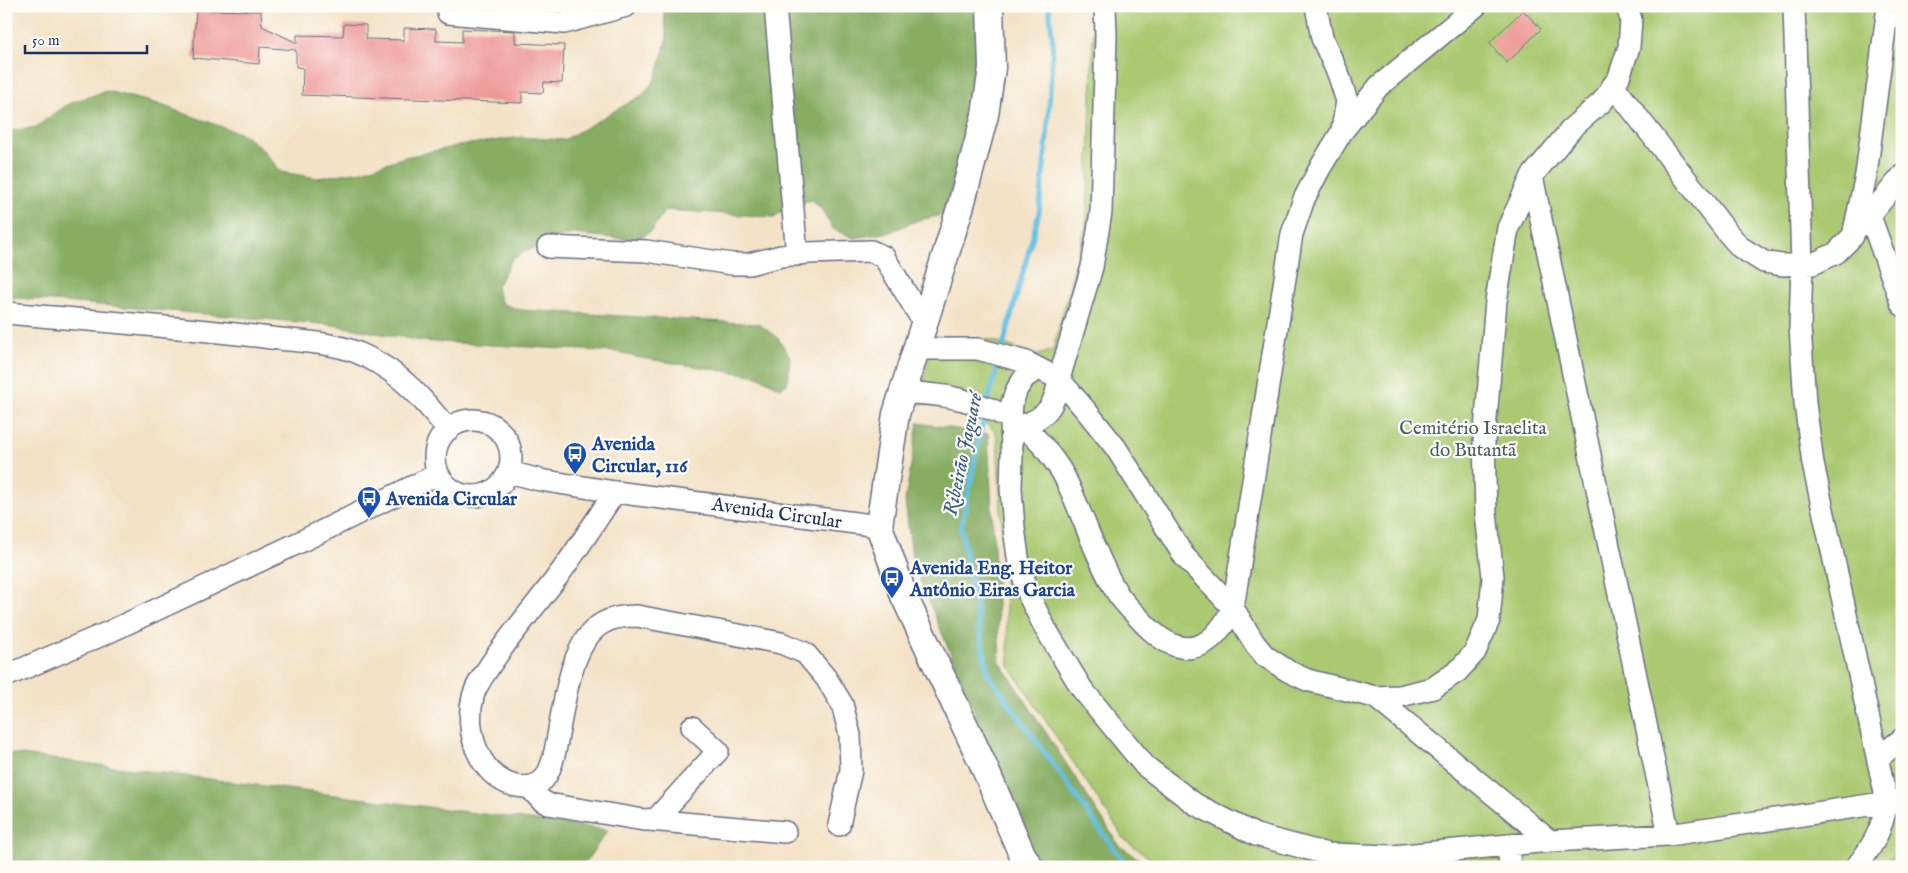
<svg xmlns="http://www.w3.org/2000/svg" width="1908" height="873" font-family="'IM FELL English',serif">
<rect width="100%" height="100%" fill="#fdfcf7"/>
<filter id="ink" filterUnits="userSpaceOnUse"><feTurbulence type="fractalNoise" baseFrequency=".02" numOctaves="2"/><feDisplacementMap in="SourceGraphic" scale="10" xChannelSelector="R" yChannelSelector="G"/><feConvolveMatrix kernelMatrix="1 2 1 2 8 2 1 2 1" color-interpolation-filters="sRGB"/></filter>
<filter id="wash" filterUnits="userSpaceOnUse"><feTurbulence type="fractalNoise" baseFrequency=".0096" numOctaves="4" result="noise"/><feDisplacementMap in="SourceGraphic" scale="20" xChannelSelector="R" yChannelSelector="G"/><feGaussianBlur stdDeviation="1.12" result="paint"/><feColorMatrix in="noise" values="0 0 0 0 0 0 0 0 0 0 0 0 0 0 0 0 0 1.4 0 .05"/><feComposite in="paint" operator="in"/></filter>
<g filter="url(#wash)">
<rect width="100%" height="100%" fill="#f3e2c6"/>
<!-- green -->
<path fill="#aac971" stroke="#627c68" d="M1094 6H1902V851L1876 867H1162L1125 840 1009 666 997 436C987 413 940 407 917 403L935 336 991 340 1038 355 1053 350 1087 220Z"/>
<!-- forest -->
<path fill="#87ad63" stroke="#516e60" d="M663 6H978L979 59 965 145 943 215 918 220 890 232 854 238 833 229 822 210 812 200 791 204 774 217 665 210 652 230 637 240 572 234 543 243 512 259 496 288 502 304 521 310 759 324 778 338 790 357 787 384 780 388 758 376 635 357 619 352 421 341 333 325 6 297V132L36 127 68 104 106 91 155 103 245 135 265 152 281 172 317 178 362 171 405 157 463 145 522 137 564 140 644 94 656 78 667 39Z
M918 423 988 434 1000 662 1119 845 1150 867H1043L1032 850 913 563 905 501Z
M6 753 608 830 582 867H6Z
M1902 851V867H1876Z"/>
<g fill="none" stroke-linecap="round" stroke-linejoin="round">
<!-- stream -->
<path stroke="#64bfe2" stroke-width="5" d="M1002 350 1039 213 1047 137 1053 44 1049 6
M987 403 999 361
M985 411 961 528 988 674 1125 864 1128 867"/>
</g>
<g id="blocks">
<!-- building -->
<path fill="#ed9694" d="M196 10 261 11 262 26 297 43V35L343 36 344 24 366 25V39L404 40V28L436 29V41L462 42V29L515 31V43L564 45 562 83 544 82 543 93 522 92V103L302 95 303 68 296 67V50L260 47 259 64 193 58Z
M1523 10 1541 29 1507 63 1489 43Z"/>
</g>
</g>
<g filter="url(#ink)">
<use href="#blocks" fill-opacity="0" stroke="#676e82" stroke-width="1"/>
<g fill="none" stroke-linecap="round" stroke-linejoin="round">
<!-- minor casing -->
<g stroke="#676e82" stroke-width="24">
<path id="minor" d="M775 6 797 255
M1316 6 1322 38 1339 76 1347 101 1342 130
M1794 6 1802 264 1800 327 1805 403 1813 464 1887 802C1882 829 1874 845 1856 867
M448 13 564 23 626 6
M1613 85 1727 232 1740 247 1764 262 1782 265 1813 264 1836 253 1853 236 1866 175 1888 6
M1532 176 1669 835
M1870 216 1902 305
M1861 226 1902 176
M548 247 646 251 732 264H749L781 256 807 253 871 251 884 257 924 323
M6 313C94 321 183 327 271 338 302 342 339 342 367 357 402 374 424 400 448 430
M916 349H978L1026 362 1059 379 1088 413 1116 448 1184 556 1233 608 1255 644 1265 656 1288 671 1307 680 1375 697 1400 696 1433 688 1458 671 1475 652 1489 620 1493 577 1486 513 1484 442 1496 301 1508 228 1532 176 1573 127 1602 102 1619 77 1629 47 1631 20 1627 6
M1038 369 1025 377 1017 389 1012 403 1011 418 1012 455 1011 489 1014 528 1019 564 1030 598 1045 628 1082 689 1145 766 1195 804 1256 835 1327 854 1393 856 1550 841 1669 835 1902 800
M902 393C951 392 1010 407 1043 446 1051 456 1061 469 1066 480 1084 517 1095 556 1116 591 1121 600 1130 609 1138 617 1175 659 1207 660 1233 608L1292 234 1304 199 1320 168 1341 133 1379 86 1476 6
M435 458a38 38 0 1 1 76 0a38 38 0 1 1-76 0Z
M1022 426C1047 417 1055 406 1059 379L1092 267 1101 212 1106 36 1105 6
M509 472 540 480 615 492 879 526
M615 492C596 520 578 549 558 576 534 608 508 637 487 670 482 678 475 687 473 697 464 730 479 778 516 786 526 788 536 787 544 779 550 772 553 760 555 751 563 715 568 642 603 623 613 617 625 616 637 616L781 643 805 653 826 678 842 704 850 735 851 770 839 825
M6 676 109 632 300 542 438 474
M1375 697 1550 841
M1878 758 1902 739
M529 787 541 800 548 804 644 820 656 819 718 751 692 727
M649 820 785 832
M1508 845 1510 867"/>
</g>
<!-- major casing -->
<g stroke="#676e82" stroke-width="29">
<path id="major" d="M990 6 992 68 985 115 961 205 896 414 879 526 904 596 982 762 1022 854 1030 867"/>
</g>
<!-- minor -->
<use href="#minor" stroke="#fff" stroke-width="21"/>
<!-- major -->
<use href="#major" stroke="#fff" stroke-width="26"/>
</g>
</g>
<!-- icons -->
<defs>
<g id="bus-pin" transform="scale(1.25)"><path d="M0 17L-7.5 6A9.5 9.5 0 1 1 7.5 6Z" fill="#1a4fb4" stroke="#fdfcf7"/><path d="M-5-6H5V4H4V6H2V4H-2V6H-4V4H-5ZM-3.5-4V0h7V-4ZM-3.5 1.2v1.5H-2V1.2ZM2 1.2v1.5H3.5V1.2Z" fill="#fff"/></g>
</defs>
<g fill-rule="evenodd">
<use href="#bus-pin" x="575" y="454"/>
<use href="#bus-pin" x="369" y="498"/>
<use href="#bus-pin" x="892" y="578"/>
</g>
<g text-anchor="middle" stroke-width="4.5" stroke-linejoin="round" paint-order="stroke">
<!-- park labels -->
<g font-size="19" fill="#465d64" stroke="#fdfcf7">
<text x="1473" y="434">Cemitério Israelita<tspan x="1473" dy="22">do Butantã</tspan></text>
</g>
<!-- transit labels -->
<g font-size="19" font-weight="bold" fill="#164399" stroke="#fdfcf7" text-anchor="start">
<text x="592" y="450">Avenida<tspan x="592" dy="22">Circular, 116</tspan></text>
<text x="386" y="505">Avenida Circular</text>
<text x="910" y="574">Avenida Eng. Heitor<tspan x="910" dy="22">Antônio Eiras Garcia</tspan></text>
</g>
<!-- street labels -->
<g font-size="19" fill="#1b2f5e" stroke="#fdfcf7">
<text transform="translate(777 512) rotate(8)" y="7">Avenida Circular</text>
</g>
<!-- water labels -->
<g font-size="20" font-style="italic" fill="#315a86" stroke="#fdfcf7">
<text transform="translate(962 454) rotate(-78)" y="7">Ribeirão Jaguaré</text>
</g>
</g>
<!-- margin -->
<rect width="1908" height="873" fill="none" stroke="#fdfcf7" stroke-width="25"/>
<!-- scale -->
<path d="M25 45v8h122v-8" fill="none" stroke="#1b2f5e" stroke-width="2.5"/>
<text x="32" y="45" font-size="15" fill="#1b2f5e" stroke="#fdfcf7" stroke-width="4" paint-order="stroke">50 m</text>
</svg>
